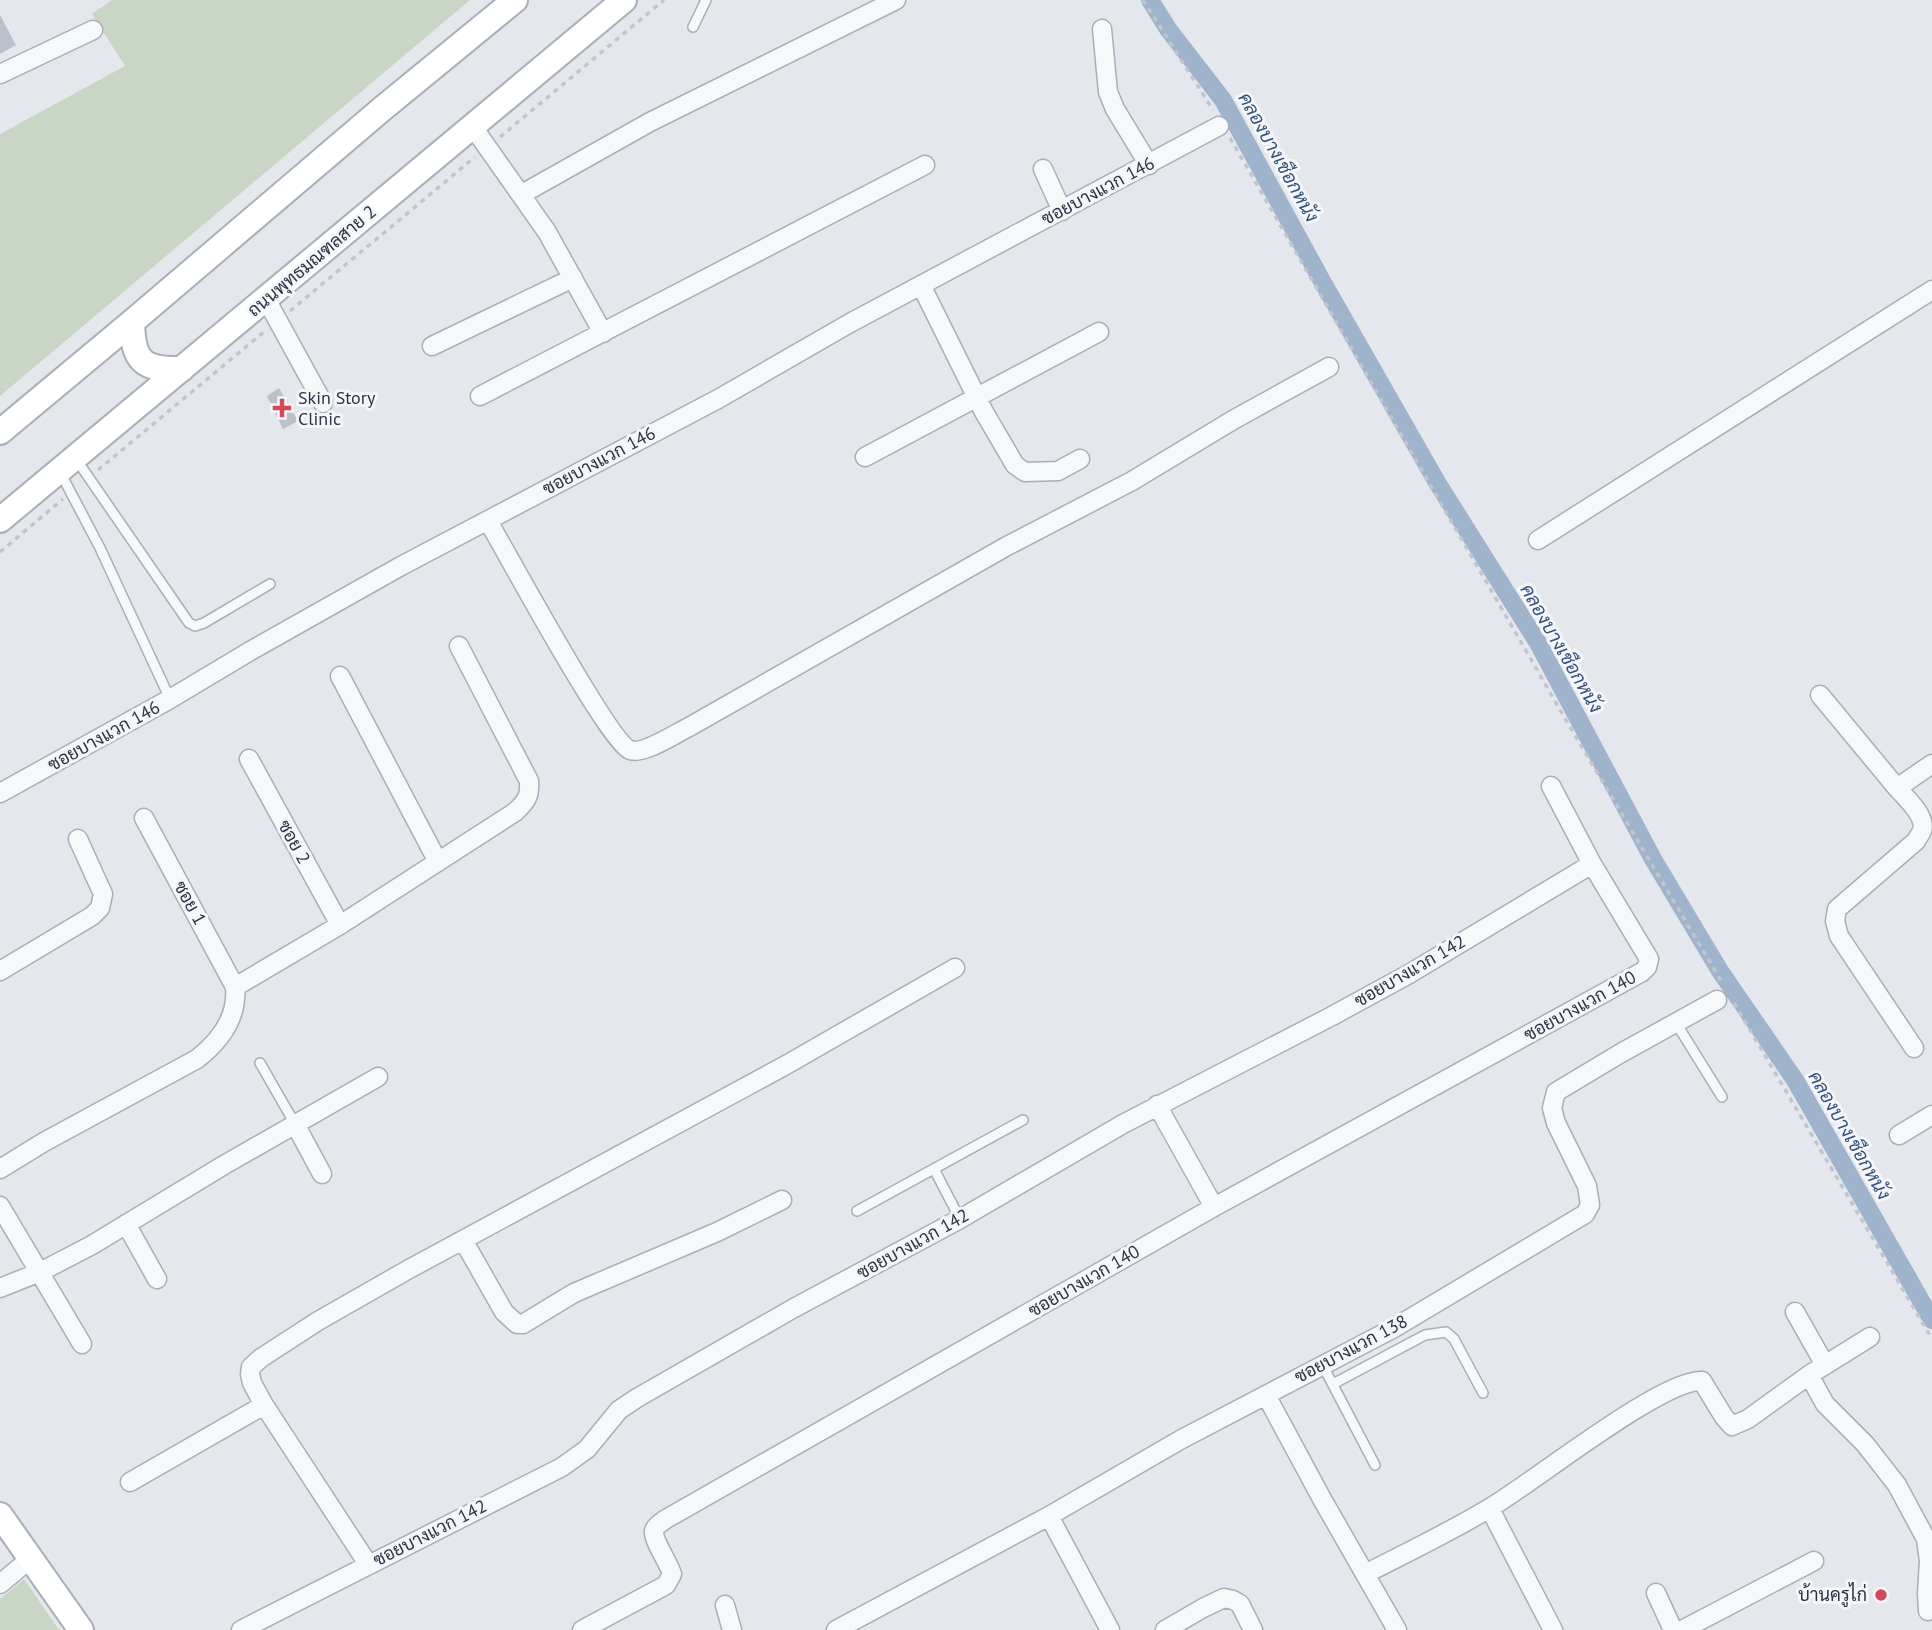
<svg xmlns="http://www.w3.org/2000/svg" width="1932" height="1630" font-family="'PT Sans',Sarabun,sans-serif">
<rect width="100%" height="100%" fill="#e4e7ec"/>
<!-- green -->
<path fill="#c9d6c5" d="M112 0H470L0 396V134L125 66 92 14Z
M24 1579 59 1630H0V1599Z"/>
<g fill="none" stroke-linecap="round" stroke-linejoin="round">
<!-- canal -->
<path stroke="#9fb4cc" stroke-width="18" d="M1150 0 1168 29 1223 100 1322 281 1438 484 1538 643 1653 859 1720 971 1795 1080 1932 1320"/>
</g>
<!-- building -->
<path fill="#bbc0ca" d="M0 15 16 45 0 54Z
M279 388 298 421 283 429 267 396Z"/>
<g fill="none" stroke-linecap="round" stroke-linejoin="round">
<!-- lane casing -->
<g stroke="#a9aeb7" stroke-width="12">
<path id="lane" d="M693 27 706 0
M76 459 189 623 195 626 204 623 270 584
M60 472 100 548 170 699
M1676 1023 1722 1097
M260 1063 295 1124
M934 1169 960 1219
M857 1211 1023 1120
M1323 1366 1375 1465
M1333 1384 1425 1335 1446 1332 1454 1339 1483 1393"/>
</g>
<!-- street casing -->
<g stroke="#a9aeb7" stroke-width="21">
<path id="street" d="M1102 29 1108 92 1115 109 1149 165
M0 74 93 30
M473 127 547 232 603 333
M1043 169 1062 211
M522 194 650 122 896 0
M921 285 984 412 1015 465 1025 472 1058 471 1080 459
M266 299 323 403
M432 346 573 278
M480 396 925 165
M865 457 1099 332
M488 521C507 553 608 741 630 750 643 755 675 734 689 727L1007 546 1132 481 1233 420 1329 367
M1538 540 1932 290
M340 676 438 862
M1820 695 1897 788
M249 759 340 925
M0 793 170 699 252 650 401 566 718 399 850 323 1219 126
M0 971 92 916 100 908 103 894 78 839
M235 987 340 925 515 812C527 801 530 796 529 781L459 646
M1914 1048 1839 936 1835 921 1837 909 1916 841C1916 840 1922 832 1922 831 1927 816 1906 798 1897 788L1932 764
M1157 1105 1214 1207
M295 1124 322 1174
M1899 1135 1932 1115
M0 1169 44 1142 197 1059C220 1041 238 1018 235 987L144 818
M0 1206 82 1344
M126 1224 157 1279
M463 1240 504 1312 517 1324H523L574 1293 717 1232 782 1200
M0 1288 40 1272 92 1245 224 1165 378 1077
M1795 1312 1825 1365
M1809 1375 1870 1337
M1266 1395 1322 1499 1397 1630
M130 1482 264 1405
M1490 1509 1553 1630
M1049 1516 1110 1630
M368 1564 264 1405 252 1383 250 1374 251 1367 261 1358 318 1321 411 1268 786 1065 955 968
M1365 1574C1406 1553 1448 1533 1488 1509 1530 1485 1663 1378 1702 1381L1724 1417 1732 1426 1748 1419 1809 1375 1825 1404 1865 1444 1897 1485 1926 1539 1929 1561 1927 1593 1928 1611
M0 1584 31 1558
M1656 1593 1673 1630
M725 1605 732 1630
M241 1630 562 1467 587 1449 619 1410 637 1398 794 1308 960 1219 1123 1124 1332 1016 1409 974 1592 864
M582 1630 666 1585 672 1574C669 1563 653 1541 654 1531 655 1526 662 1522 666 1519L1214 1207 1642 972 1647 967 1649 959 1592 864 1551 786
M836 1630 1049 1516 1180 1440 1394 1328 1585 1214 1590 1205 1587 1186 1556 1123 1552 1108 1556 1092 1621 1053 1717 1000
M1165 1630 1203 1608 1224 1598 1233 1600 1240 1604 1253 1630
M1682 1630 1814 1561"/>
</g>
<!-- secondary casing -->
<g stroke="#a9aeb7" stroke-width="28">
<path id="secondary" d="M132 322C133 362 143 370 182 369
M0 432 132 322 382 109 515 0
M0 520 624 0
M0 1515 81 1630"/>
</g>
<!-- path -->
<path stroke="#c2c5cb" stroke-width="3.5" stroke-dasharray="5 5" stroke-linecap="butt" d="M1143 0 1213 110
M500 137 664 0
M1230 138 1570 727 1723 984
M290 311 475 157
M98 470 265 331
M0 552 63 499
M1734 1003 1932 1339"/>
<!-- lane -->
<use href="#lane" stroke="#f7f8fa" stroke-width="9"/>
<!-- street -->
<use href="#street" stroke="#f7f8fa" stroke-width="18"/>
<!-- secondary -->
<use href="#secondary" stroke="#fff" stroke-width="24"/>
</g>
<!-- markers -->
<g fill="#d1495b" stroke="#f4f6f9" stroke-width="2.5">
<path d="M278.5 397.5h7v7h7v7h-7v7h-7v-7h-7v-7h7z"/>
<circle cx="1881" cy="1595" r="7"/>
</g>
<g text-anchor="middle" stroke-width="6" stroke-linejoin="round" paint-order="stroke">
<!-- street labels -->
<g font-size="18" fill="#2b3445" stroke="#f4f6f9">
<text transform="translate(1098 191) rotate(-28)" y="6">ซอยบางแวก 146</text>
<text transform="translate(312 261) rotate(-40)" y="6">ถนนพุทธมณฑลสาย 2</text>
<text transform="translate(599 461) rotate(-28)" y="6">ซอยบางแวก 146</text>
<text transform="translate(104 736) rotate(-29)" y="6">ซอยบางแวก 146</text>
<text transform="translate(294 842) rotate(61)" y="6">ซอย 2</text>
<text transform="translate(190 903) rotate(61)" y="6">ซอย 1</text>
<text transform="translate(1410 971) rotate(-30)" y="6">ซอยบางแวก 142</text>
<text transform="translate(1580 1006) rotate(-29)" y="6">ซอยบางแวก 140</text>
<text transform="translate(913 1244) rotate(-29)" y="6">ซอยบางแวก 142</text>
<text transform="translate(1084 1281) rotate(-30)" y="6">ซอยบางแวก 140</text>
<text transform="translate(1351 1349) rotate(-28)" y="6">ซอยบางแวก 138</text>
<text transform="translate(430 1533) rotate(-27)" y="6">ซอยบางแวก 142</text>
</g>
<!-- poi labels -->
<g font-size="18" fill="#2b3445" stroke="#f4f6f9" text-anchor="start">
<text x="298" y="404">Skin Story<tspan x="298" dy="21">Clinic</tspan></text>
<text x="1867" y="1601" text-anchor="end">บ้านครูไก่</text>
</g>
<!-- water labels -->
<g font-size="19" font-style="italic" fill="#34527a" stroke="#f4f6f9">
<text transform="translate(1279 157) rotate(61)" y="7">คลองบางเชือกหนัง</text>
<text transform="translate(1562 648) rotate(60)" y="7">คลองบางเชือกหนัง</text>
<text transform="translate(1850 1135) rotate(60)" y="7">คลองบางเชือกหนัง</text>
</g>
</g>
</svg>
